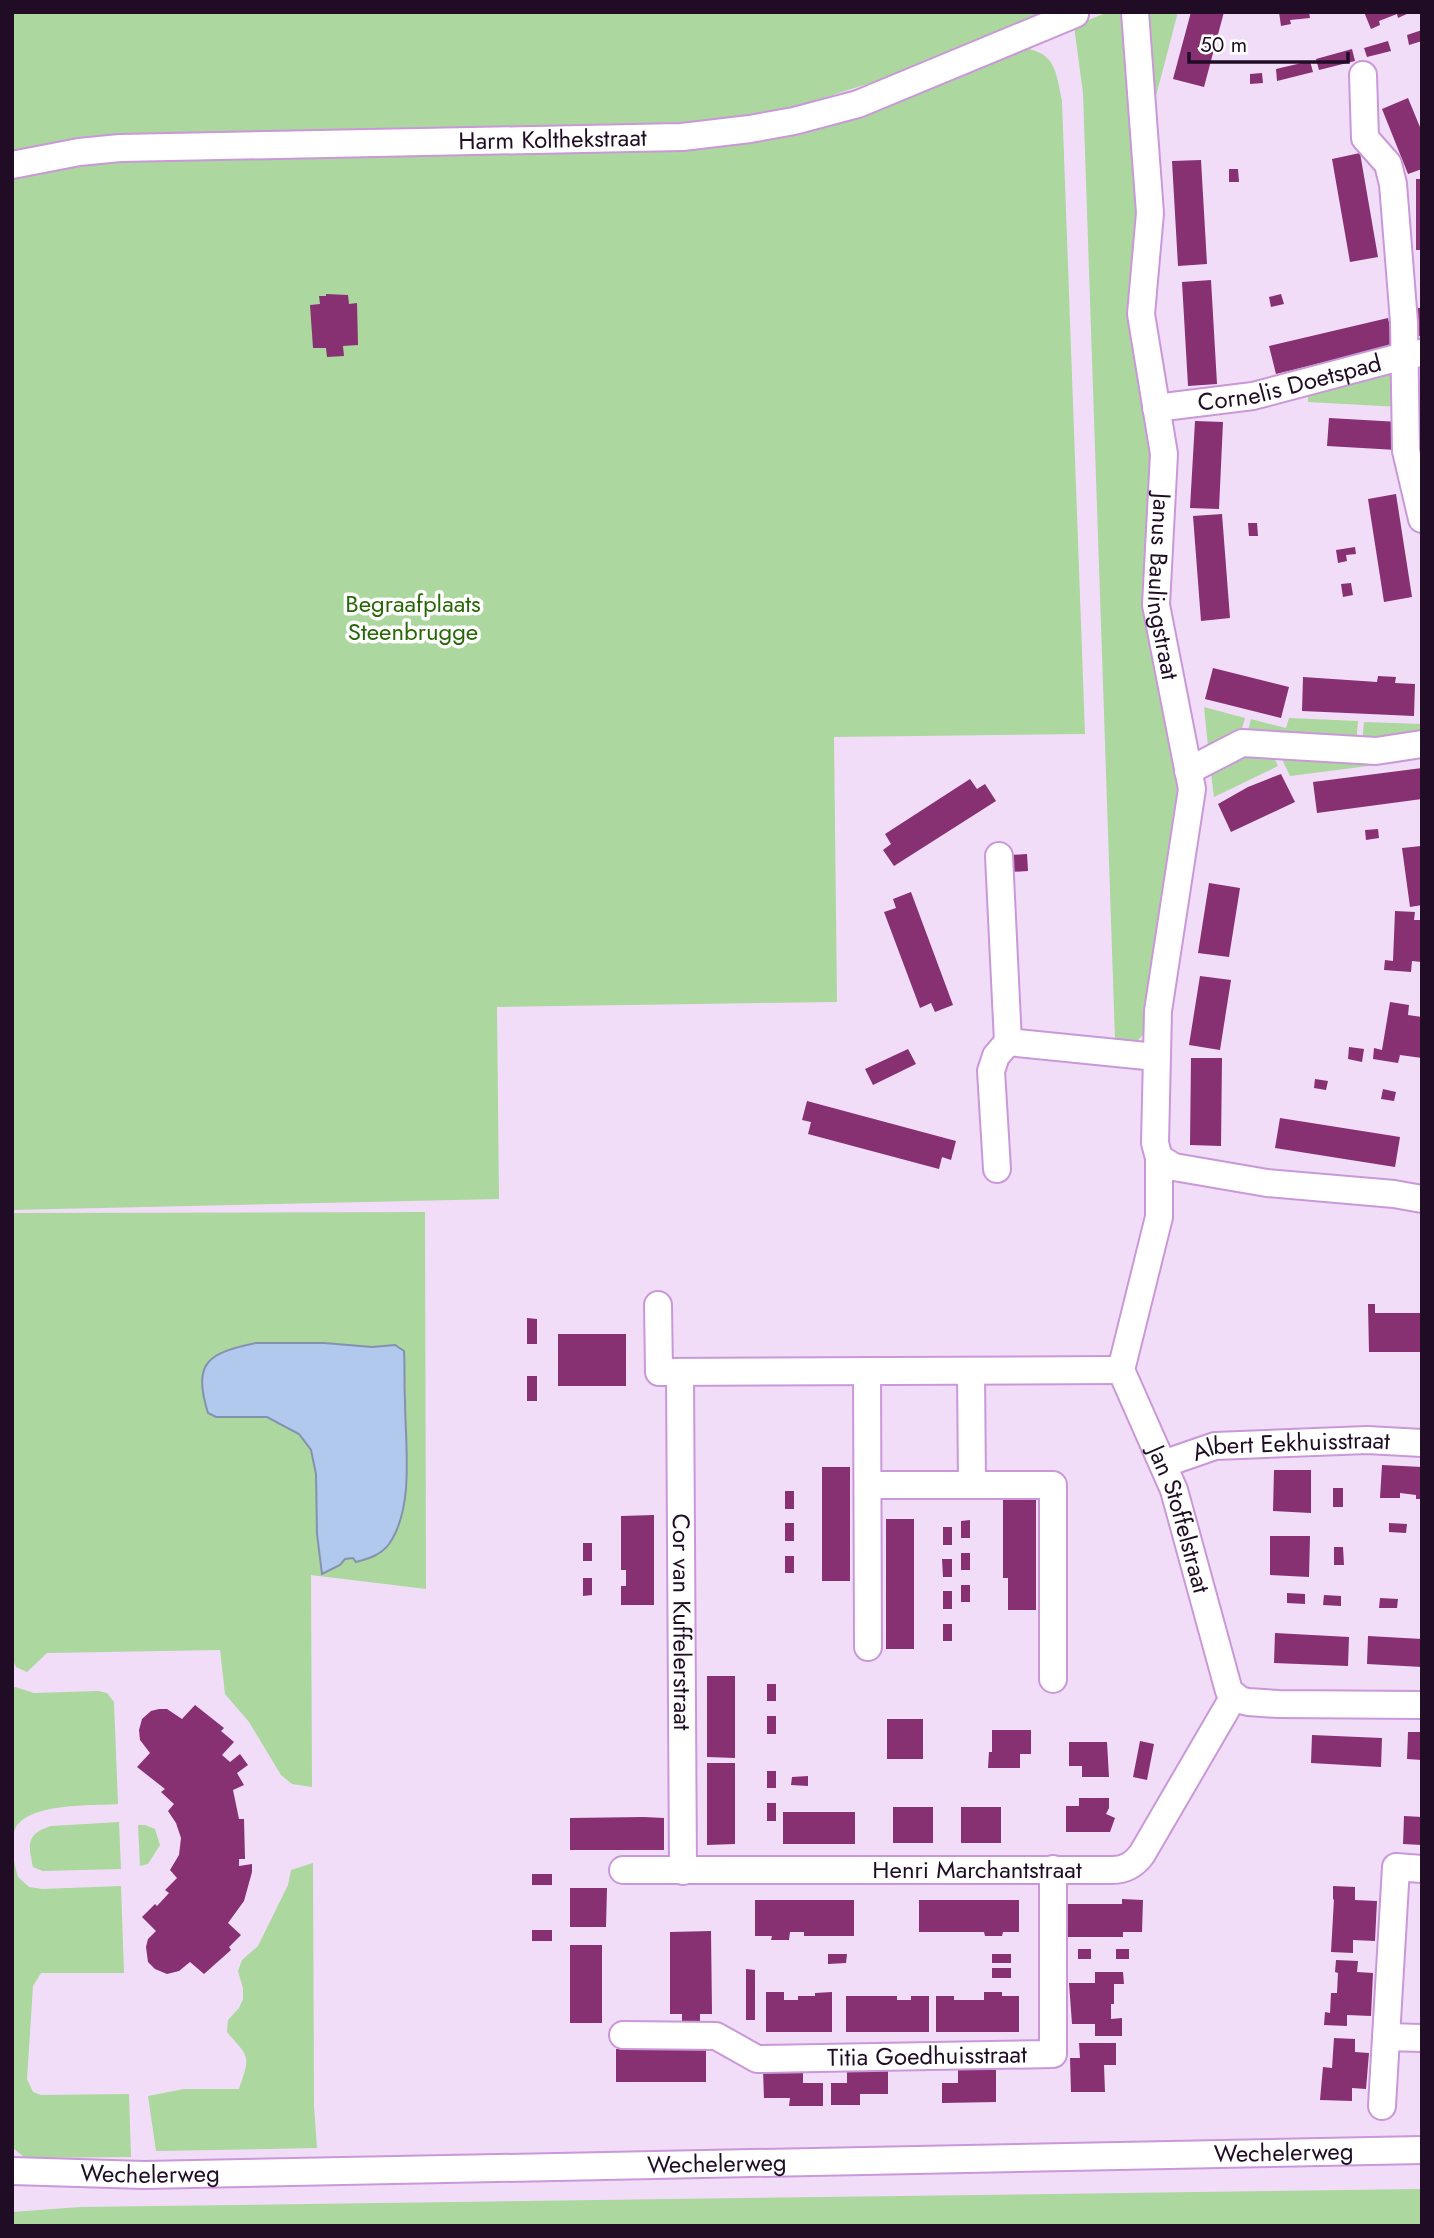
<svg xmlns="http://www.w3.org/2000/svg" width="1434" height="2238" font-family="Jost,sans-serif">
<rect width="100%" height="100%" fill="#f1ddf7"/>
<!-- green -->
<path fill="#acd79e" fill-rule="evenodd" d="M12 12H1052L895 75 767 116 649 126 12 153Z
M1108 12H1124L1154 452 1181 788 1148 1030 1134 1044 1115 1039 1083 93 1074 26Z
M1144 12H1178L1156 96H1151Z
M1015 47C1055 51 1055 66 1062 101L1085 734 834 737 837 1002 497 1007 499 1199 12 1210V176L105 158 709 143Z
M1390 366 1400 407 1308 402V393Z
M1204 707 1245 718 1239 739 1209 756Z
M1289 718 1358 721 1356 745 1246 738 1251 719 1286 728Z
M1364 722 1422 724V739L1362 745Z
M1270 749 1278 766 1214 797 1210 765Z
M1277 749 1405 750 1407 761 1290 776Z
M425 1212 426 1589 311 1575 312 1787 292 1784 281 1775 249 1722 225 1694 220 1650 47 1653 27 1672 16 1667 12 1658V1213ZM256 1343H324L372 1347 395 1345 405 1373 406 1493 401 1516 389 1544 353 1558 344 1559 340 1565 322 1573 317 1534 316 1474 311 1450 299 1434 267 1417H216Z
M12 1686 34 1693 98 1691 107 1693 114 1702 118 1804C93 1806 28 1802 15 1829 9 1842 14 1863 18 1877L29 1887 42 1889 121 1886 124 1973H41L33 1986 27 2079 33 2092 41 2095 129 2094 131 2157 25 2158 12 2147Z
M119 1822 121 1869 43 1871 33 1867C28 1844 26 1834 51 1826Z
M138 1825H145L155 1829 160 1845 148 1864 140 1866Z
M313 1863 314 2106 317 2148 156 2151 148 2096 184 2089H239C251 2054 249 2058 227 2032L228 2020 239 2008 243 1999V1988L238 1971 242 1960 258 1946 288 1885 291 1870Z
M1422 2189V2226H12V2212L80 2207Z"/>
<!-- water -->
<path fill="#b1c9ed" stroke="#8691b1" stroke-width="2" d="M256 1343H324L372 1347 395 1345 404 1351C405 1368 404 1384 405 1400 405 1443 415 1507 389 1544 381 1555 368 1559 356 1562L353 1558 345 1559 340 1565 322 1574 317 1534 316 1474 311 1450 299 1434 267 1417H216L208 1413C192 1361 209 1353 256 1343Z"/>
<!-- building -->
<path fill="#873072" d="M1191 12H1224L1204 87 1173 79Z
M1279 12H1309L1310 18 1290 20 1291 24 1281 26Z
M1364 12H1411L1398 18 1397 14 1379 21 1380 25 1371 29Z
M1422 30V41L1409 45 1407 35Z
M1388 41 1391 51 1367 57 1364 48Z
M1352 49 1355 61 1319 70 1316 59Z
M1310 61 1313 72 1277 81 1276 69Z
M1262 73 1263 83 1250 84V74Z
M1408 98 1422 132V169L1408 174 1382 109Z
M1360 153 1378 257 1350 262 1332 159Z
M1201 160 1207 264 1178 266 1172 161Z
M1229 169H1238L1239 182H1229Z
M1416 179H1422V250H1416Z
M1211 280 1217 384 1188 386 1182 282Z
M326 294 348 295 349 304 357 303 358 345 343 346 344 356 327 357 326 348H313L310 305 320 304 319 296H326Z
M1281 294 1284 304 1271 307 1269 297Z
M1416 308H1422V336H1416Z
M1388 318 1394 345 1276 374 1269 346Z
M1329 418 1399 422 1397 450 1327 446Z
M1195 421 1223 422 1219 509 1190 508Z
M1396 494 1412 597 1384 602 1368 499Z
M1222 514 1230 618 1201 621 1193 516Z
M1248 523H1257L1258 536H1249Z
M1355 547 1356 554 1346 555 1347 561 1338 563 1336 550Z
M1351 583 1353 595 1343 597 1341 584Z
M1213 668 1289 687 1281 718 1205 699Z
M1378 676 1396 677 1395 683 1415 684 1414 716 1302 711 1303 677 1377 682Z
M1422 768V799L1317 813 1313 782Z
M1281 774 1295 802 1231 832 1218 804 1248 787Z
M970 779 977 789 985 784 996 801 894 866 883 850 891 844 885 834Z
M1378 829 1379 838 1366 840 1365 830Z
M1421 846 1422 905 1410 907 1402 848Z
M1027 854 1028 871 1010 872V855Z
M1209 883 1240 888 1229 957 1198 953Z
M911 892 953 1005 935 1012 931 1003 920 1008 884 912 896 908 893 899Z
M1395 911 1415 912 1414 920H1422V962L1412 961 1411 972 1384 970 1385 960 1393 961Z
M1200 976 1231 980 1220 1050 1189 1045Z
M1390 1002 1409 1005 1408 1015 1422 1017V1058L1400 1055 1398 1063 1373 1059 1374 1048 1382 1050Z
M1349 1047 1364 1049 1362 1062 1348 1059Z
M908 1049 916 1064 873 1085 865 1069Z
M1191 1058H1222L1221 1146 1190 1145Z
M1315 1079 1328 1081 1326 1090 1314 1088Z
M1383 1089 1396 1092 1394 1101 1381 1099Z
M807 1101 956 1141 951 1160 942 1157 939 1169 808 1134 811 1122 802 1120Z
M1280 1118 1400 1137 1395 1167 1275 1148Z
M1368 1304H1375V1313H1422V1352H1369Z
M527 1318 537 1319V1344H527Z
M558 1334H626V1386H558Z
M527 1376H537V1401H527Z
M1382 1465 1422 1467V1499H1416V1495L1400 1493V1498H1380Z
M822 1467H850V1581H822Z
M1274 1470H1311V1513L1273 1511Z
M1333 1488H1343V1507H1333Z
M785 1491H794V1509H785Z
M1003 1496H1036V1610H1008V1578H1003Z
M654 1515V1605H621V1586H626V1570H621V1516Z
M886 1519H914V1649H886Z
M970 1520V1538H961V1521Z
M785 1523H794V1541H785Z
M1389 1523 1407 1524 1406 1533 1389 1532Z
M943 1527H952V1545H943Z
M1270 1536H1310L1309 1577 1270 1575Z
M583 1543H592V1561H583Z
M1334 1547H1343L1344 1565H1334Z
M961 1553H970V1570H961Z
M785 1556H794V1573H785Z
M942 1559H952V1577H943Z
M583 1578H592V1595L583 1596Z
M961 1585H970V1602H961Z
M943 1591H952V1609H943Z
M1287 1593 1305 1594V1604L1287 1603Z
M1324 1595 1341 1596V1606L1323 1605Z
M1380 1598 1398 1599 1397 1608H1379Z
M943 1624H952V1641H943Z
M1275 1633 1349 1637 1348 1666 1274 1663Z
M1368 1636 1422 1639V1667L1367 1664Z
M707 1676H735V1758L707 1757Z
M767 1684H776V1701H767Z
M195 1705 224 1728 221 1731 234 1742 222 1755 230 1762 240 1754 248 1765 237 1773 244 1785 233 1790 239 1819H244L245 1859H239V1866L252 1864V1872L244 1901 228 1923 241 1935 229 1947 231 1950 204 1974 190 1962 179 1971 167 1974 155 1969 148 1962 146 1947 148 1939 156 1931 142 1917 155 1904 157 1906 169 1893 165 1890 177 1878 170 1870 179 1855 181 1838 176 1823 168 1811 174 1804 161 1792 165 1789 137 1767 150 1753 140 1740 139 1730 142 1719 151 1711 159 1709H167L182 1719Z
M767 1716H776V1734H767Z
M887 1719H923V1759H887Z
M992 1730H1031V1754H1020V1768H988L989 1752H992Z
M1408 1732H1422V1760L1407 1759Z
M1312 1735 1382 1738 1381 1767 1311 1763Z
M1140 1741 1154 1744 1147 1780 1133 1777Z
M1069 1742H1107L1109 1777H1082V1766H1069Z
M707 1763H735V1844L707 1845Z
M767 1771H776V1788H767Z
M808 1776V1786L791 1785 792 1777Z
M1079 1798H1109V1808L1106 1814 1115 1818 1110 1832H1066V1806H1079Z
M767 1803H776V1821H767Z
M893 1807H933V1843H893Z
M961 1807H1001V1843H961Z
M783 1812H855V1844H783Z
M1404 1816 1422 1817V1845L1403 1844Z
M644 1817 664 1818V1850H570V1818Z
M532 1874H552V1885H532Z
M1333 1886 1355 1887V1900L1377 1901 1375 1941 1353 1940V1953L1331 1952 1334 1899 1333 1900Z
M570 1888H607L606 1927H570Z
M1122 1899 1143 1900 1142 1932H1123V1937H1064V1904H1122Z
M755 1900H854V1936H804V1932H790L789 1940H771L772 1936H755Z
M919 1900H1019V1932H1003L1002 1936H985L984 1932H919Z
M532 1930H552V1941H532Z
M711 1931 712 2014H700V2021H682V2014H670V1932Z
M570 1945H602V2023H570Z
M1078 1949H1091V1959H1078Z
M1116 1949H1129V1959H1116Z
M828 1954H847L846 1963 828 1964Z
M992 1954H1011V1963H992Z
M1336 1960 1358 1961 1357 1972 1373 1973 1371 2016 1347 2015V2026L1324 2025 1325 2012 1330 2013 1331 1993H1337L1338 1973 1335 1972Z
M992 1968H1011V1978H992Z
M746 1969 755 1970V2020H746Z
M1095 1972H1123L1124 1984H1114V2004H1111V2019L1122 2018V2036H1095V2024H1072L1069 1983H1095Z
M766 1992H784V2000H798V1996H815V1993L832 1992V2032H766Z
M984 1992H1002V1996H1019V2032H936V1996H954V2000H984Z
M846 1996H897V2000H911V1996H929V2032H846Z
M1334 2038 1355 2039V2052L1369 2053 1366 2089 1352 2088V2101L1320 2100 1323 2067 1332 2068Z
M1079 2043H1116V2065H1104L1105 2092H1071L1070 2058H1080Z
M616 2049 706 2050V2082H616Z
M763 2070H803V2083H823V2106H789L790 2098H764Z
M847 2070H888V2094H860V2105H831V2083H847Z
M958 2070H996V2102L942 2103V2083H958Z"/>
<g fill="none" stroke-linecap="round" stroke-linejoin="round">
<!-- minor casing -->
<g stroke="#ca98d9" stroke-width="30">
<g id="minor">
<path id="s1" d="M1135 12 1150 213 1141 314 1164 454 1156 605 1192 789 1158 1011 1155 1143 1159 1158V1217L1121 1370 1174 1490 1229 1691 1240 1700 1248 1702 1278 1704 1422 1705"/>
<path d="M1363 75 1365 138 1388 164 1393 184 1404 322 1406 451 1422 519"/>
<path id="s2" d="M12 165 79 152 120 148 682 137 750 129 794 121 858 104 1075 14"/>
<path id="s3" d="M1156 408 1253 396 1404 356 1421 353"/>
<path d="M1188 771 1242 743 1376 751 1422 744"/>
<path d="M999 856 1008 1042"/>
<path d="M1159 1158 1174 1167 1267 1183 1394 1194 1422 1199"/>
<path d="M997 1169 991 1071 996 1056 1008 1042 1156 1057"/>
<path d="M658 1305 659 1372 1121 1370"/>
<path d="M867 1371 868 1647"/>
<path d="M971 1371 972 1485"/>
<path id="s4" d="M680 1372 683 1871"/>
<path id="s5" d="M1163 1464 1215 1446 1367 1440 1422 1443"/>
<path d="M868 1485H1053V1679"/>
<path id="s6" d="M623 1870H1112C1125 1870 1134 1865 1142 1854L1234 1696"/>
<path id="s7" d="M623 2035 716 2036 757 2059 1053 2054V1869"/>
<path d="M1386 2037 1422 2038"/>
<path d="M1382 2106 1396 1867 1422 1869"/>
<path id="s8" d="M12 2171 144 2175 1422 2150"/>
</g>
</g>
<!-- minor -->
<use href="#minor" stroke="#fff" stroke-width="26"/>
</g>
<g text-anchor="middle" stroke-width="7" stroke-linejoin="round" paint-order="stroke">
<!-- street labels -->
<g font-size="24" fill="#200d25" stroke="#fff">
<text dy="8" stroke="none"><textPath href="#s2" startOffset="542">Harm Kolthekstraat</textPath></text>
<text dy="8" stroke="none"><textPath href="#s3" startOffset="136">Cornelis Doetspad</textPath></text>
<text dy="8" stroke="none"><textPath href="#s1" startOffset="578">Janus Baulingstraat</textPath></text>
<text dy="8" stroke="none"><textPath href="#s5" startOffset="131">Albert Eekhuisstraat</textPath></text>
<text dy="8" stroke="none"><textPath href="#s1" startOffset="1533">Jan Stoffelstraat</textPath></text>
<text dy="8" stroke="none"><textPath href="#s4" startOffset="250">Cor van Kuffelerstraat</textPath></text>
<text dy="8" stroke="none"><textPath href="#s6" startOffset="354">Henri Marchantstraat</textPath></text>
<text dy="8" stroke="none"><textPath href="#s7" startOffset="310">Titia Goedhuisstraat</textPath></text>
<text dy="8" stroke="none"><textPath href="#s8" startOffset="1272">Wechelerweg</textPath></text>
<text dy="8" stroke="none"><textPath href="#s8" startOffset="705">Wechelerweg</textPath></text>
<text dy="8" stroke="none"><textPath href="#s8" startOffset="138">Wechelerweg</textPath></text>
</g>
<!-- park labels -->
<g font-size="24" fill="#276706" stroke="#fff">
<text x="413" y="612">Begraafplaats<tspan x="413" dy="28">Steenbrugge</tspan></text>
</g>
</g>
<!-- border -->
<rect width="1434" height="2238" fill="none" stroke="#200d25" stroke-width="28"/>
<!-- scale -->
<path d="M1189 52v10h159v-10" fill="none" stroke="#200d25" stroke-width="3.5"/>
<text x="1200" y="52" font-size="21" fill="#200d25" stroke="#ffffff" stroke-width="5" paint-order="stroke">50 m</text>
</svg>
